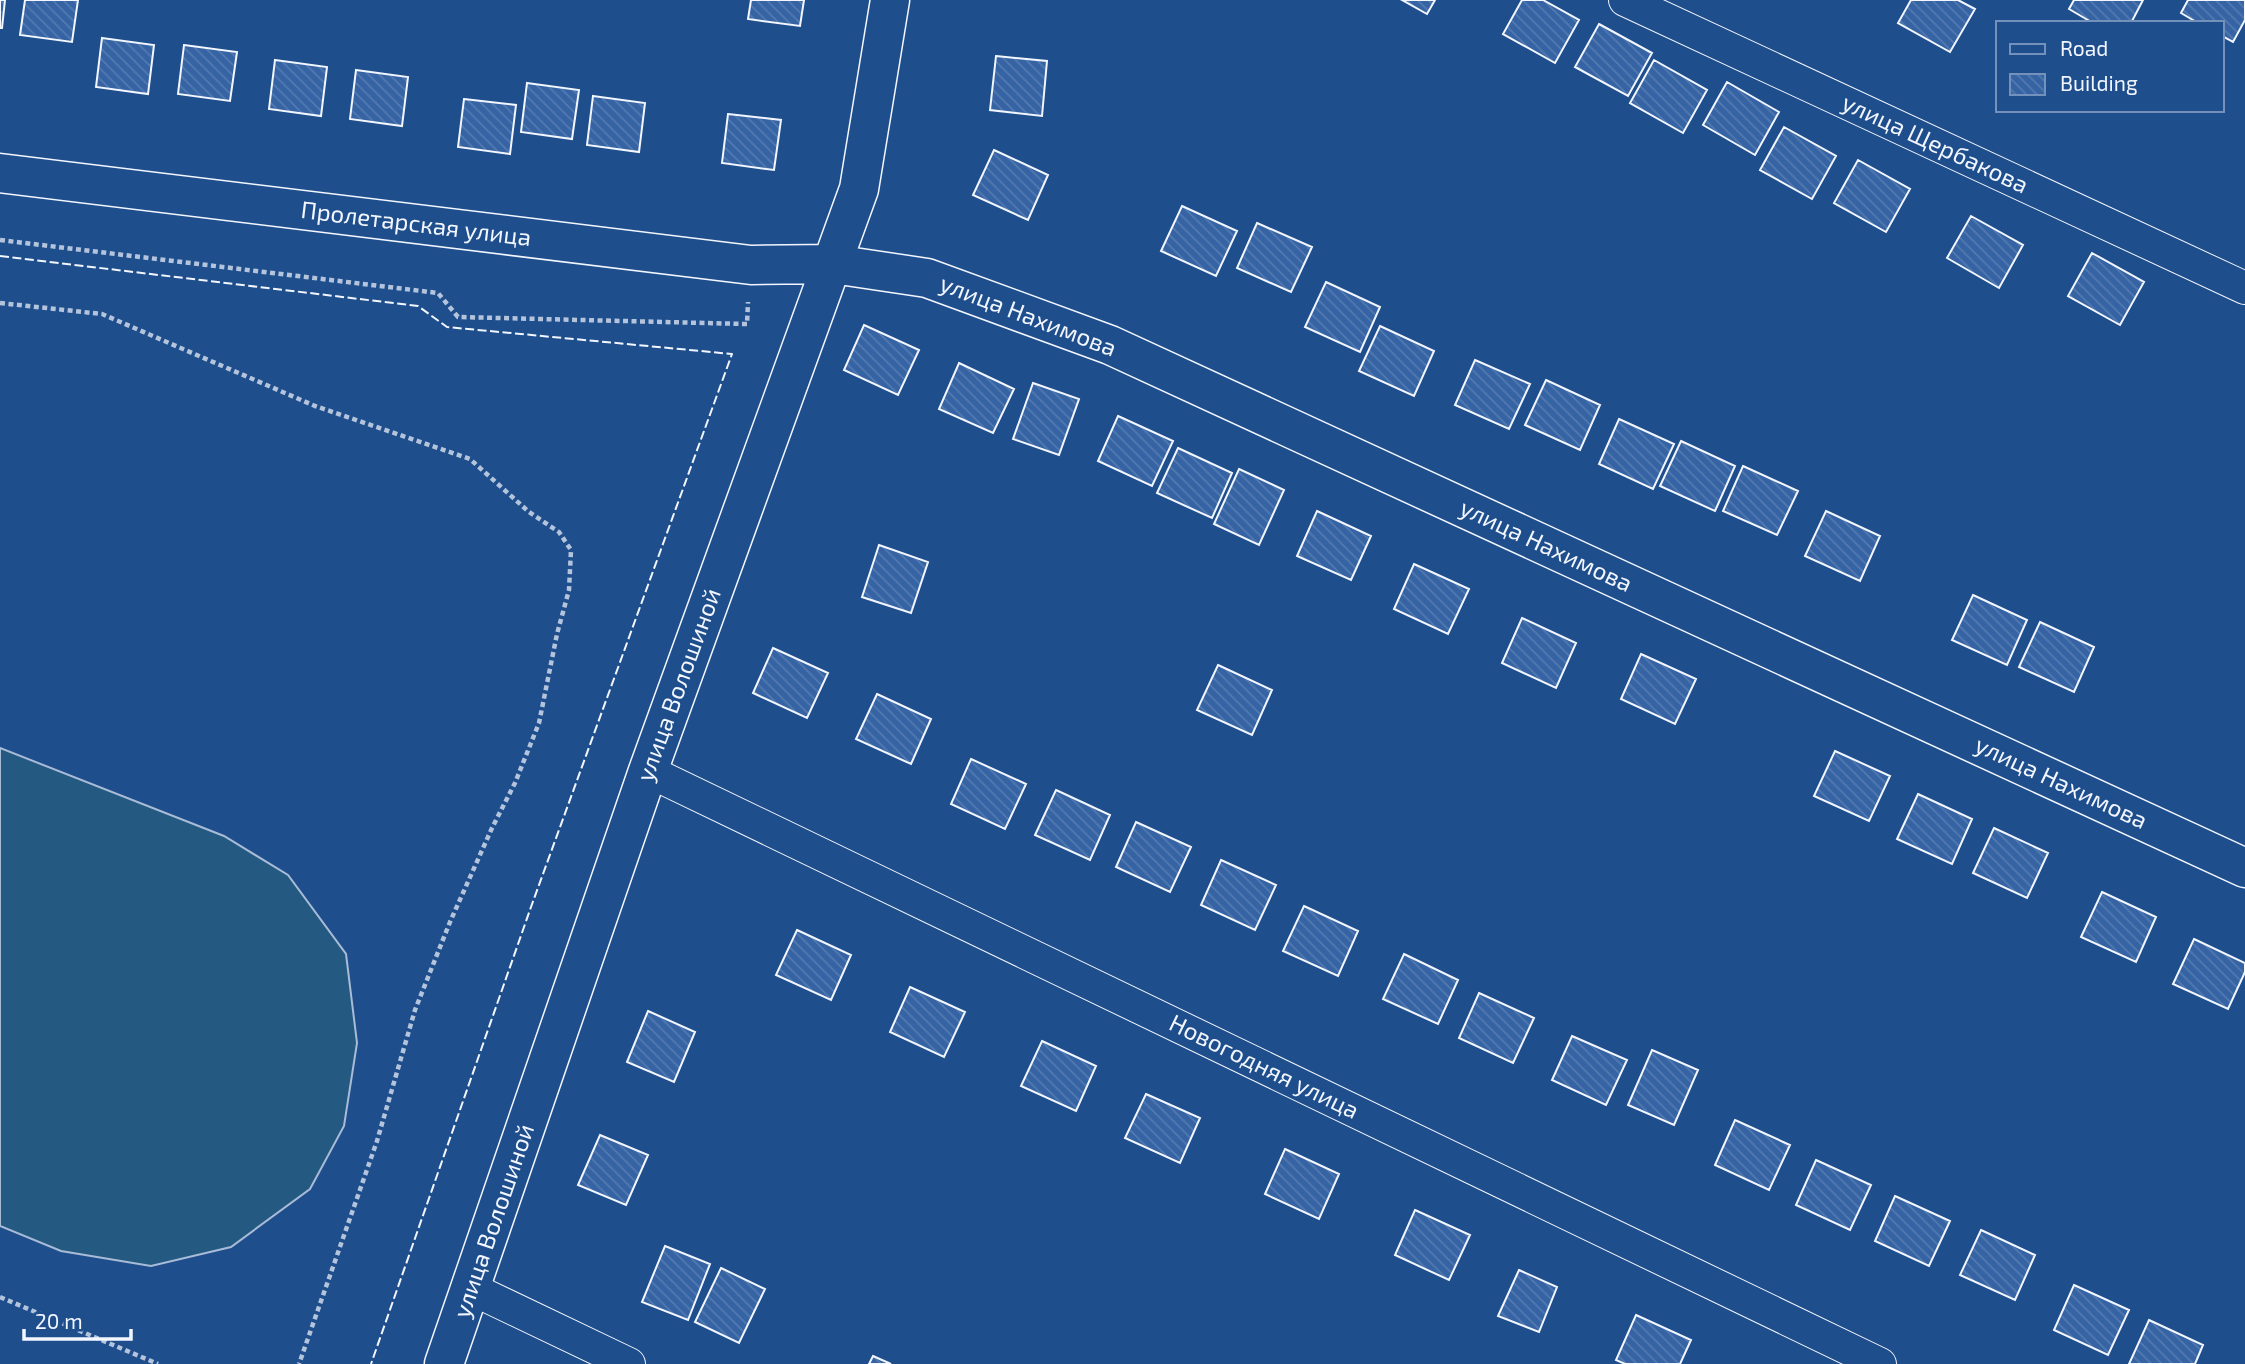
<svg xmlns="http://www.w3.org/2000/svg" width="2245" height="1364" font-family="'Exo 2',sans-serif">
<defs>
<pattern id="building-back-hatch" width="6" height="6" patternUnits="userSpaceOnUse" patternTransform="scale(1.75)"><rect width="6" height="6" fill="#3563a3"/><path d="M-1 5l2 2M0 0l6 6M5-1l2 2" fill="none" stroke="#537ab1"/></pattern>
</defs>
<rect width="100%" height="100%" fill="#1f4e8c"/>
<!-- grass -->
<path fill="#245a82" stroke="#a8bbd7" stroke-width="2" d="M0 748 224 836 288 875 346 954 357 1043 344 1126 310 1189 231 1247 151 1266 61 1251 0 1226Z"/>
<!-- building -->
<path fill="url(#building-back-hatch)" stroke="#f2f6ff" stroke-width="2" d="M0 0H5L2 28H0Z
M25 0H78L72 42 20 35Z
M751 0H804L800 26 748 19Z
M1402 0H1435L1427 14Z
M1522 0H1543L1579 20 1555 63 1503 34Z
M1911 0H1958L1975 9 1950 52 1898 23Z
M2074 0H2143L2131 23H2093L2069 9Z
M2188 0H2245V20L2233 42 2222 36V23H2198L2181 13Z
M1599 24 1652 53 1628 96 1575 67Z
M102 38 154 45 148 94 96 87Z
M184 45 237 52 230 101 178 94Z
M996 56 1047 61 1042 116 990 110Z
M275 60 327 67 321 116 269 109Z
M1654 60 1707 90 1683 133 1630 103Z
M356 70 408 77 402 126 350 119Z
M1727 82 1779 112 1755 155 1703 125Z
M527 83 579 90 572 139 521 132Z
M593 96 645 103 639 152 587 145Z
M464 99 516 105 510 154 458 147Z
M728 114 781 120 774 170 722 163Z
M1784 127 1836 156 1812 199 1760 170Z
M994 150 1048 175 1028 220 973 195Z
M1858 160 1910 189 1886 232 1834 203Z
M1182 206 1237 231 1216 276 1161 251Z
M1971 216 2023 245 1999 288 1947 258Z
M1257 223 1312 247 1291 292 1237 268Z
M2092 253 2144 282 2120 325 2068 296Z
M1326 282 1380 307 1360 352 1305 327Z
M864 325 919 350 898 395 844 370Z
M1380 326 1434 351 1414 396 1359 371Z
M1475 360 1530 384 1509 429 1455 405Z
M959 363 1014 389 993 433 939 409Z
M1546 380 1600 405 1580 450 1525 425Z
M1033 383 1079 399 1059 455 1013 439Z
M1118 416 1173 441 1152 486 1098 461Z
M1619 419 1674 444 1653 489 1599 464Z
M1681 441 1735 466 1715 511 1660 486Z
M1178 448 1232 473 1212 518 1157 493Z
M1743 466 1798 491 1777 535 1723 511Z
M1239 469 1284 490 1259 545 1214 524Z
M1317 511 1371 536 1351 580 1297 556Z
M1826 511 1880 536 1860 581 1805 556Z
M879 545 928 562 911 613 862 597Z
M1414 564 1469 589 1448 634 1394 609Z
M1973 595 2027 620 2007 665 1952 640Z
M1522 618 1576 643 1556 688 1502 663Z
M2040 622 2094 647 2074 692 2019 667Z
M773 648 828 673 807 718 753 693Z
M1641 654 1696 679 1675 724 1621 699Z
M1218 665 1272 690 1252 735 1197 710Z
M877 694 931 719 911 764 856 739Z
M1835 751 1890 776 1869 821 1814 796Z
M971 759 1026 784 1005 829 951 804Z
M1056 790 1110 815 1090 860 1035 835Z
M1918 794 1972 819 1952 864 1897 839Z
M1136 822 1191 847 1170 892 1116 867Z
M1994 828 2048 853 2027 898 1973 873Z
M1221 860 1276 885 1255 930 1201 905Z
M2102 892 2156 917 2136 962 2081 937Z
M1304 906 1358 931 1338 976 1283 951Z
M797 930 851 955 831 1000 776 975Z
M2194 939 2245 963V972L2228 1009 2173 984Z
M1404 954 1458 980 1438 1024 1383 999Z
M910 987 965 1012 944 1057 890 1032Z
M1479 993 1534 1018 1513 1063 1459 1038Z
M648 1011 695 1032 674 1082 627 1062Z
M1572 1036 1627 1060 1606 1105 1552 1080Z
M1042 1041 1096 1066 1076 1111 1021 1086Z
M1652 1050 1698 1070 1674 1125 1628 1105Z
M1146 1094 1200 1118 1180 1163 1125 1138Z
M1735 1120 1790 1145 1769 1190 1715 1165Z
M600 1135 648 1155 626 1205 578 1185Z
M1285 1149 1339 1174 1319 1219 1265 1194Z
M1816 1160 1871 1185 1850 1230 1796 1205Z
M1895 1196 1950 1221 1929 1266 1875 1241Z
M1415 1210 1470 1235 1449 1280 1395 1255Z
M1981 1230 2035 1255 2015 1300 1960 1275Z
M665 1246 710 1264 688 1320 642 1302Z
M721 1268 765 1289 739 1343 695 1322Z
M1519 1270 1557 1287 1539 1332 1498 1316Z
M2074 1285 2129 1310 2108 1355 2054 1330Z
M1636 1315 1691 1340 1680 1364H1625L1616 1360Z
M2149 1320 2203 1345 2195 1364H2129Z
M873 1356 891 1364H869Z"/>
<g fill="none" stroke-linecap="round" stroke-linejoin="round">
<!-- street casing -->
<g stroke="#f2f6ff" stroke-width="34">
<path id="street" d="M1625 0 2245 288
M648 771 1880 1364
M472 1289 629 1364"/>
</g>
<!-- secondary casing -->
<g stroke="#f2f6ff" stroke-width="41">
<path id="secondary" d="M0 173 751 265 833 264 927 278 1110 345 2245 868
M444 1364 648 771 859 189 890 0"/>
</g>
<!-- path -->
<path stroke="#b3c4dc" stroke-width="4.5" stroke-dasharray="5 3.5" stroke-linecap="butt" d="M0 240 438 293 458 317 747 324 748 302
M0 303 102 314 315 406 470 459 529 512 559 532 571 550 569 590 557 634 539 723 515 783 492 828 450 922 415 1010 377 1141 299 1364
M0 1297 158 1364"/>
<!-- street -->
<use href="#street" stroke="#1f4e8c" stroke-width="32"/>
<!-- secondary -->
<use href="#secondary" stroke="#1f4e8c" stroke-width="38"/>
<!-- fence -->
<path stroke="#f2f6ff" stroke-width="2" stroke-dasharray="9 3.5" stroke-linecap="butt" d="M0 256 418 306 447 327 732 354 531 907 371 1364"/>
</g>
<g text-anchor="middle" stroke-width="5" stroke-linejoin="round" paint-order="stroke">
<!-- street labels -->
<g font-size="24" fill="#f2f6ff" stroke="#1f4e8c">
<text transform="translate(1935 144) rotate(25)" y="8">улица Щербакова</text>
<text transform="translate(416 224) rotate(7)" y="8">Пролетарская улица</text>
<text transform="translate(1028 316) rotate(21)" y="8">улица Нахимова</text>
<text transform="translate(1546 546) rotate(25)" y="8">улица Нахимова</text>
<text transform="translate(679 685) rotate(-70)" y="8">улица Волошиной</text>
<text transform="translate(2061 783) rotate(25)" y="8">улица Нахимова</text>
<text transform="translate(1264 1067) rotate(26)" y="8">Новогодняя улица</text>
<text transform="translate(494 1221) rotate(-71)" y="8">улица Волошиной</text>
</g>
</g>
<!-- legend -->
<rect x="1996" y="21" width="228" height="91" fill="#1f4e8c" stroke="#7391ba" stroke-width="2"/>
<rect x="2010" y="44" width="35" height="10" fill="#1f4e8c" stroke="#7391ba" stroke-width="2"/>
<text x="2060" y="56" font-size="21" fill="#f2f6ff">Road</text>
<rect x="2010" y="74" width="35" height="21" fill="url(#building-back-hatch)" stroke="#7391ba" stroke-width="2"/>
<text x="2060" y="91" font-size="21" fill="#f2f6ff">Building</text>
<!-- scale -->
<path d="M24 1329v10h107v-10" fill="none" stroke="#f2f6ff" stroke-width="3.5"/>
<text x="35" y="1329" font-size="21" fill="#f2f6ff" stroke="#1f4e8c" stroke-width="5" paint-order="stroke">20 m</text>
</svg>
